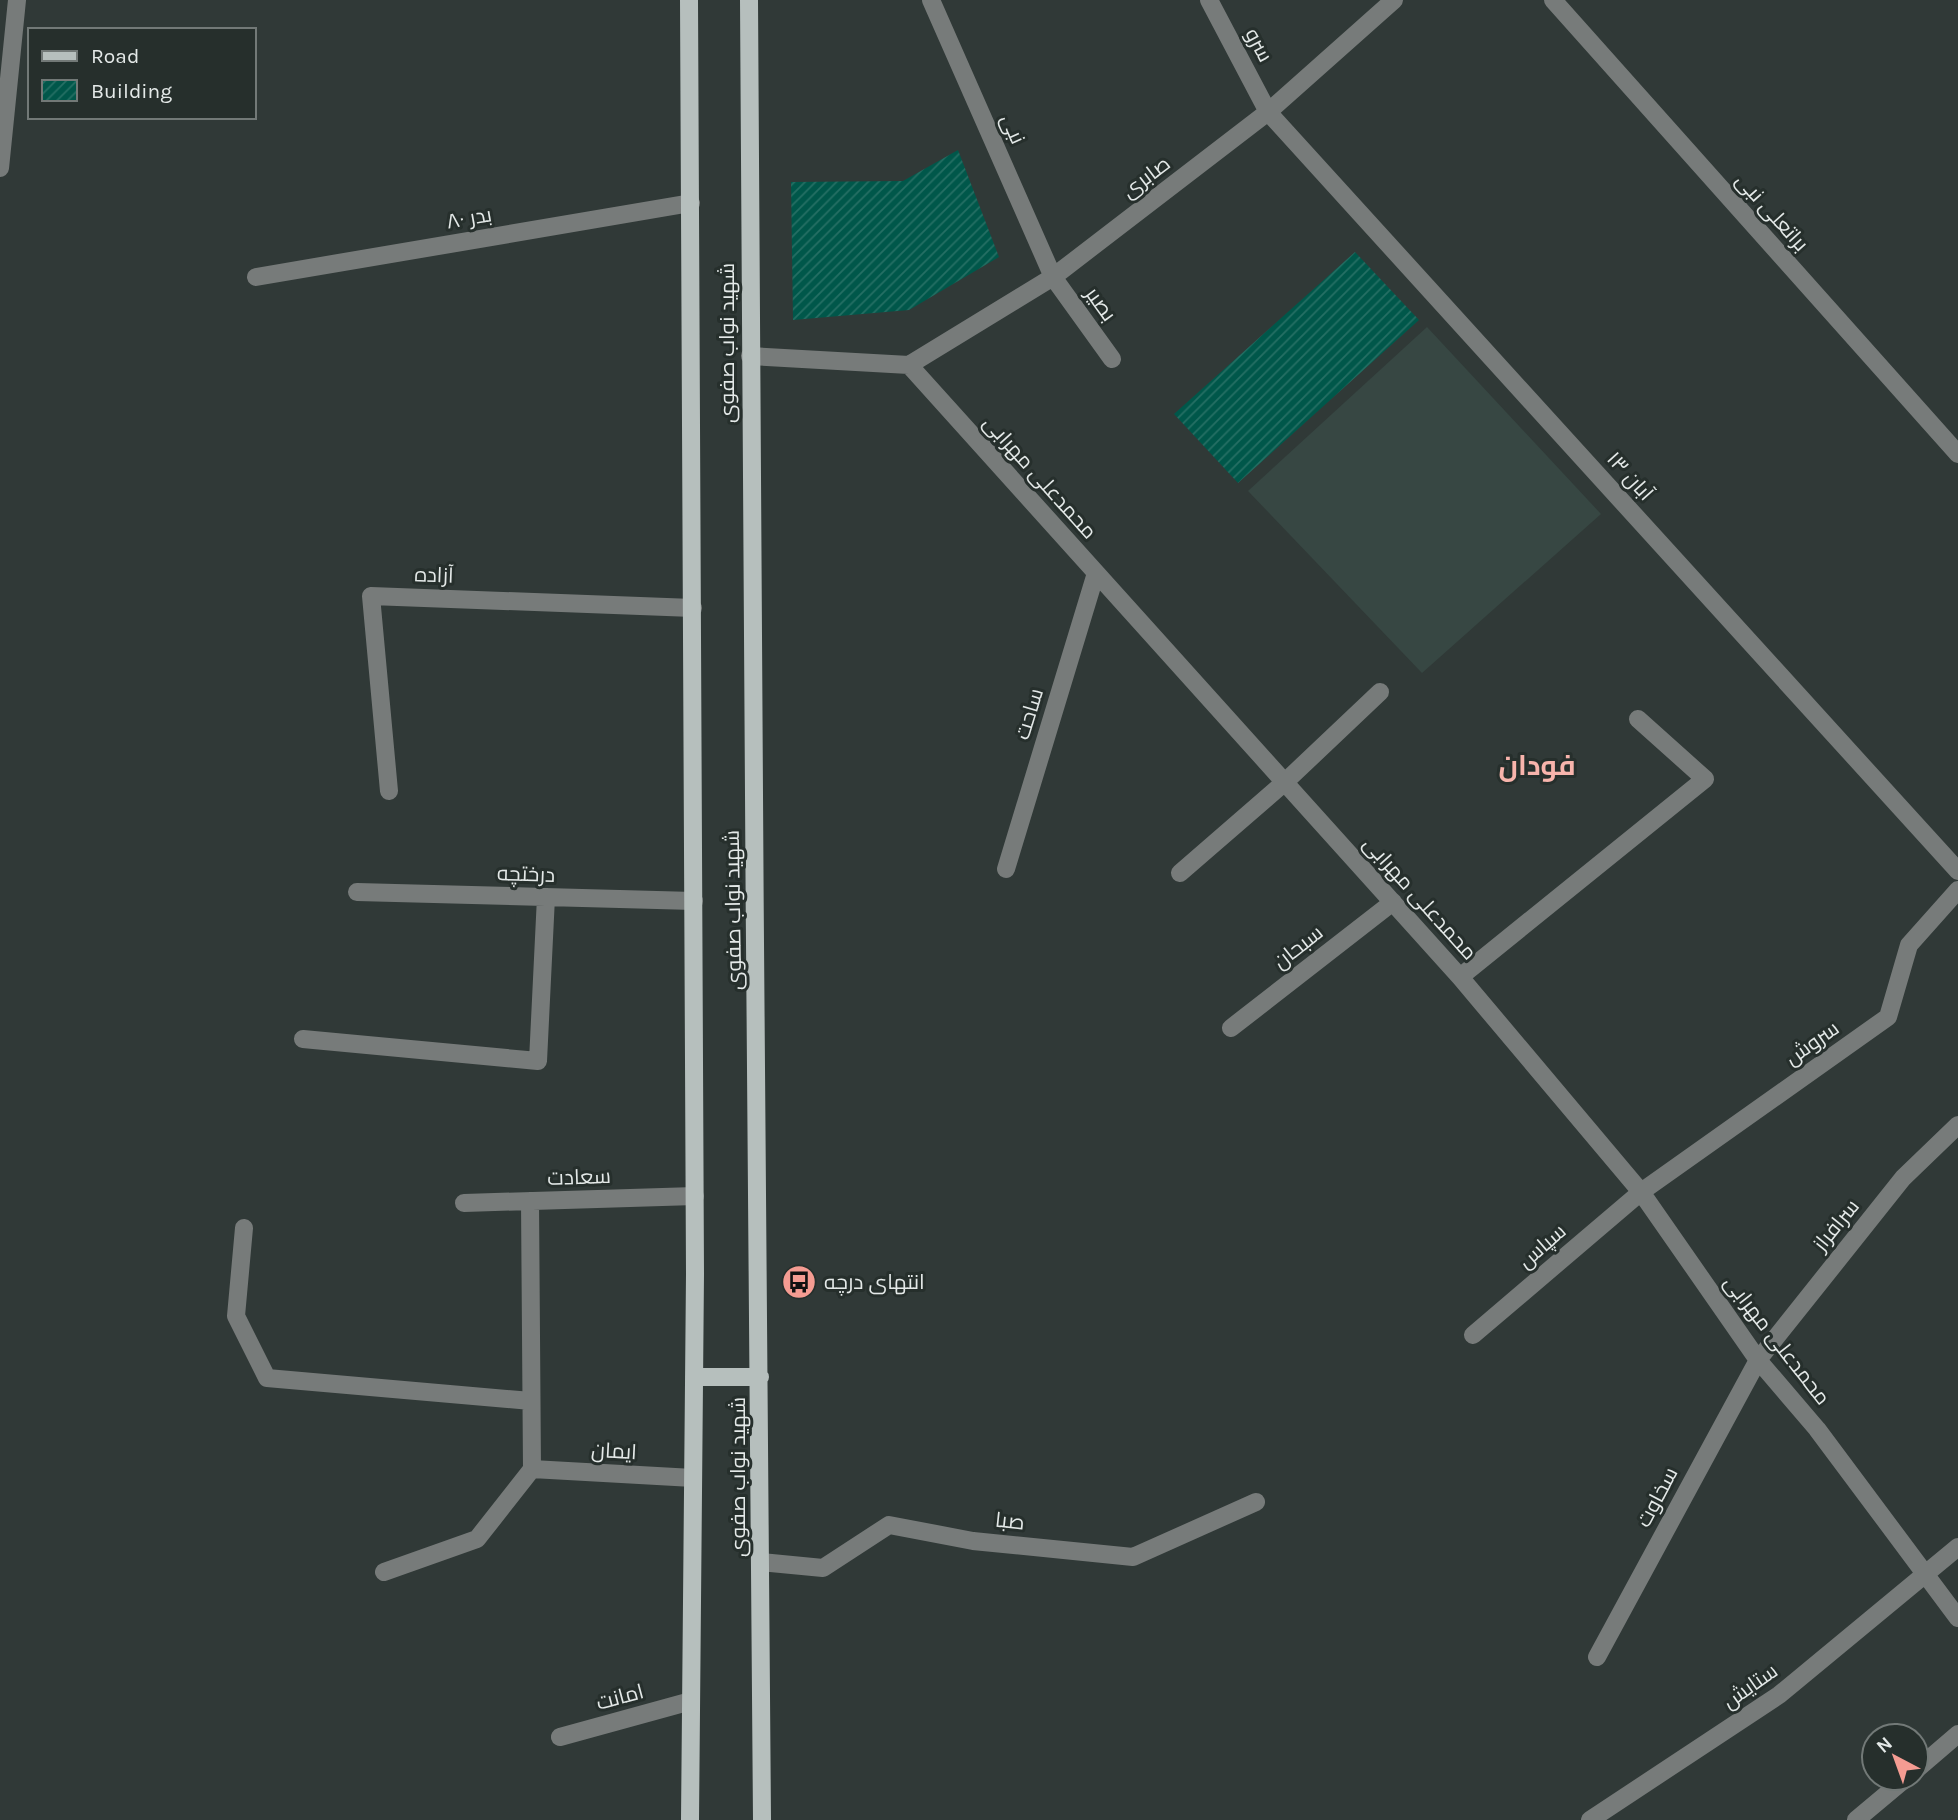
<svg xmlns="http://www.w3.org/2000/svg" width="1958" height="1820" font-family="Karla,Cairo,sans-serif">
<defs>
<pattern id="building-hatch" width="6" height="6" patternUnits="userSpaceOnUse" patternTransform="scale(1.75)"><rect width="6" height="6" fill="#00574a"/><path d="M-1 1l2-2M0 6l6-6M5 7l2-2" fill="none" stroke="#256f64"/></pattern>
</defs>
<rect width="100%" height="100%" fill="#303937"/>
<!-- built -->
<path fill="#374743" d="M1427 327 1601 514 1422 673 1248 491Z"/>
<!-- building -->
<path fill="url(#building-hatch)" d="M958 150 999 257 909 310 793 320 791 182 903 181Z
M1355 252 1419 320 1238 483 1174 414Z"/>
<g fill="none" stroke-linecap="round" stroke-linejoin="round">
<!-- minor -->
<path stroke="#777b7a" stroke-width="18" d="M931 0 1053 277 1112 359
M1209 0 1268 112 1958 871
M1553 0 1958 454
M0 168 17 0
M256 277 691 203
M750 356 909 365 1460 977 1641 1192 1758 1360 1817 1429 1958 1618
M909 365 1053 277 1268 112 1394 0
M389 791 371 596 693 608
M1006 869 1096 573
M1180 873 1285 782 1380 692
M357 892 694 901
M1460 977 1705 779 1638 719
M1231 1028 1393 902
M303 1039 538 1061 546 897
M464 1203 695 1196
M244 1228 236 1316 267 1378 531 1401
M1473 1335 1641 1192 1888 1017 1909 945 1958 890
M532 1469 693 1478
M761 1562 823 1568 889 1525 973 1541 1133 1557 1256 1502
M384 1572 477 1539 532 1469 530 1201
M1597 1657 1758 1360 1903 1178 1958 1125
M560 1737 691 1701
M1916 1770 1958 1734
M1590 1820 1779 1695 1958 1547
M1856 1820 1906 1778"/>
<!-- major -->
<path stroke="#b6bfbd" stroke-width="18" d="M689 0 695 1274 690 1820
M749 0C750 607 759 1213 762 1820
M694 1377H760"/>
</g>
<!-- icons -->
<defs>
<g id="bus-disc" transform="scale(1.75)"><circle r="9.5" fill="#f59c92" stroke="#262f2c"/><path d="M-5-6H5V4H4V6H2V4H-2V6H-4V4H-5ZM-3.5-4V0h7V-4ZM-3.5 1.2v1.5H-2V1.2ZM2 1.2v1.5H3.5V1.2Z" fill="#111"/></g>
</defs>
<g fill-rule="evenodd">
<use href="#bus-disc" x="799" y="1282"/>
</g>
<g text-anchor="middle" stroke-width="6" stroke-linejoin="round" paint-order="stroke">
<!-- street labels -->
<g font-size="21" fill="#e4e9e8" stroke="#262f2c">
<text transform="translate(1259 45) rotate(62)" y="7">سرو</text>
<text transform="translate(1013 129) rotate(66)" y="7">نبی</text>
<text transform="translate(1146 177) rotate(-37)" y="7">صابری</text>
<text transform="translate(1772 212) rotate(48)" y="7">براتعلی نبی</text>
<text transform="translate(469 218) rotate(-10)" y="7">بدر ۸۰</text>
<text transform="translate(1101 304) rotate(54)" y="7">بصیر</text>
<text transform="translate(727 343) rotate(-90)" y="7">شهید نواب صفوی</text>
<text transform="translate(1630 476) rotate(48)" y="7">۱۳ آبان</text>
<text transform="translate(1040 477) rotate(48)" y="7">محمدعلی مهرابی</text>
<text transform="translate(434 575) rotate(2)" y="7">آزاده</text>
<text transform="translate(1029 714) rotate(-73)" y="7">ساحت</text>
<text transform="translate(526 874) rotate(2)" y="7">درختچه</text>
<text transform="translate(1420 898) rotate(48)" y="7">محمدعلی مهرابی</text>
<text transform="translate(733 910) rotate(-91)" y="7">شهید نواب صفوی</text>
<text transform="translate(1298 947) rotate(-38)" y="7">سبحان</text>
<text transform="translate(1812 1043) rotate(-35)" y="7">سروش</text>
<text transform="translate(579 1177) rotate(-2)" y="7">سعادت</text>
<text transform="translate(1836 1225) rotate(-51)" y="7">سرافراز</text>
<text transform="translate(1542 1246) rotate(-41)" y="7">سپاس</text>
<text transform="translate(1777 1340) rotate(52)" y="7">محمدعلی مهرابی</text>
<text transform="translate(614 1451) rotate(3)" y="7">ایمان</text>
<text transform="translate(738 1477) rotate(-90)" y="7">شهید نواب صفوی</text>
<text transform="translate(1657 1497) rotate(-62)" y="7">سخاوت</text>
<text transform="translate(1010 1521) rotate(6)" y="7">صبا</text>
<text transform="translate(1750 1686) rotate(-35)" y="7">ستایش</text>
<text transform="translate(620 1697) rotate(-15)" y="7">امانت</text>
</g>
<!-- poi labels -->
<g font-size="21" fill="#e4e9e8" stroke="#262f2c" text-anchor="start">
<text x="824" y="1289">انتهای درچه</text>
</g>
<!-- district labels -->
<g font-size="28" font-weight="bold" fill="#f7b4ac" stroke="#262f2c">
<text x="1537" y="775">فودان</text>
</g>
</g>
<!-- legend -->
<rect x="28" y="28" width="228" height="91" fill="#262f2c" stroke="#727977" stroke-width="2"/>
<rect x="42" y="51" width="35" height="10" fill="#b6bfbd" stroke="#727977" stroke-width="2"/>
<text x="91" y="63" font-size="21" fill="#e4e9e8">Road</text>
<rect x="42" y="80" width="35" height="21" fill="url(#building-hatch)" stroke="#727977" stroke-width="2"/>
<text x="91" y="98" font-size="21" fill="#e4e9e8">Building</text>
<!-- north arrow -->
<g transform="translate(1895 1757) rotate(319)"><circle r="33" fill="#262f2c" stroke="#727977" stroke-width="2"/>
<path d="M0-5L12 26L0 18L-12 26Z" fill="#f59c92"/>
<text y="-10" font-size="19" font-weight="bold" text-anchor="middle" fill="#e4e9e8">N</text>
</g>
</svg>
